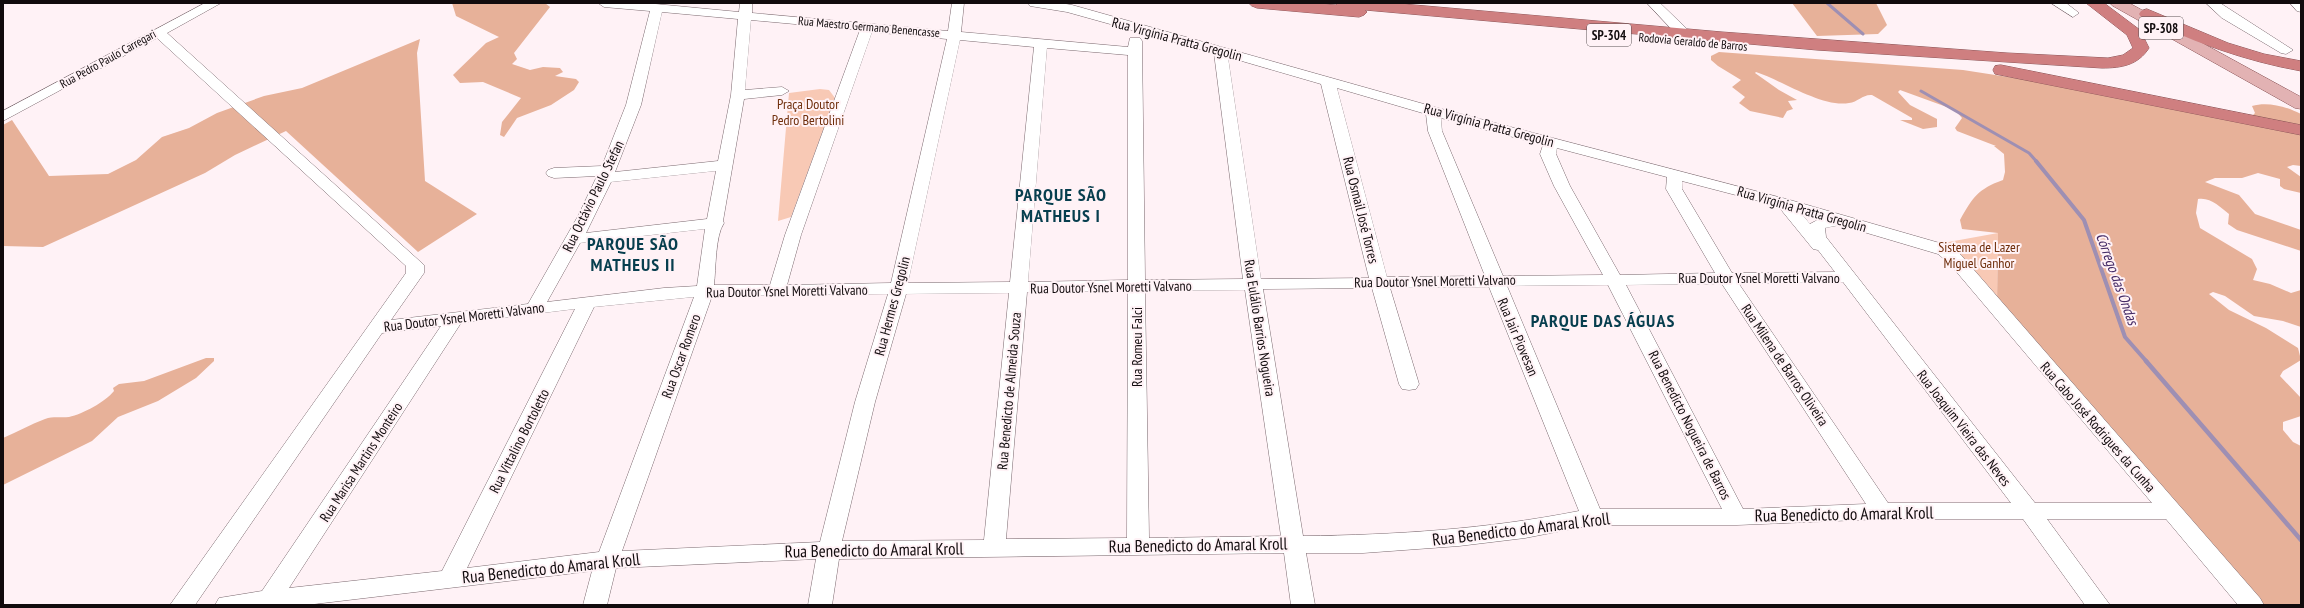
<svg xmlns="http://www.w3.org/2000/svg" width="2304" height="608" font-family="'PT Sans Narrow',sans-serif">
<rect width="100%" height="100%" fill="#fff2f6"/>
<!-- green -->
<path fill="#f8c9b5" d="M820 89 829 90 835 98 791 217 778 221 789 93Z
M1998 233 1997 303 1943 243Z"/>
<!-- forest -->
<path fill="#e7b199" d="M452 3H545L550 7 514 53 517 59 512 64 530 70 543 67 560 68 563 72 555 76 576 79 579 82 574 90 551 105 517 118 504 137 500 135 502 122 521 98 483 82 460 83 453 75 486 43 499 37 456 16Z
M1792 3H1876L1887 25 1878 34 1817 36Z
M420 39 417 53 425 181 477 214 418 252 286 131 235 155 205 173 43 247 3 246V125L12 120 49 176 108 174 136 160 162 137 189 128 217 113 264 96 302 88Z
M1719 52 1963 70 2072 87 2106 96 2216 113 2253 115 2255 113 2252 106C2268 101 2287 107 2301 114V166L2293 165 2287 167 2301 177V193L2284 189 2280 186V179L2258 173 2242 178H2215L2205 182 2239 195 2255 214 2301 230V251L2237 230 2228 224 2229 214C2220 207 2211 197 2198 199L2196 213 2200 228 2252 259 2257 269 2253 280 2270 284 2291 293 2301 290V327L2283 321 2254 316 2225 296 2213 292 2209 294 2229 310 2266 328 2298 348 2301 360 2283 371 2280 376 2301 398V416L2283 422V430L2293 442 2301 446V605H2262L1997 303 1998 233 1962 229 1960 220C1973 197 1978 189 2003 180L2005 172 2004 154 1994 146H1996L1957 131 1955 128 1962 118 1955 110 1900 90 1898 92 1910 105 1937 119V127L1923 129 1900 120H1912V118L1872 95C1863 94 1858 102 1849 103 1823 108 1781 80 1756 72L1755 73 1779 90 1797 100 1788 101 1793 109 1787 111 1783 118 1750 111 1739 103 1745 97 1732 87 1741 80 1718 66 1711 60V56Z
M206 358H214V361L196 378 158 401 118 417 92 441 3 485V438C17 432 31 424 45 419 53 416 61 418 69 417 83 414 105 402 114 391L113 388 119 384 144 381Z"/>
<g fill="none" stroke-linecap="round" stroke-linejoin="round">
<!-- stream-far2 -->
<path stroke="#9e8fb3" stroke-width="3" d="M1827 3 1863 34
M1921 91 2029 153 2037 162"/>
<!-- stream-far1 -->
<path stroke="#9e8fb3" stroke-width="4" d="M2036 161 2084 220 2125 337 2147 362"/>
<!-- stream -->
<path stroke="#9e8fb3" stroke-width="4.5" d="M2146 361 2301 540"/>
<!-- minor casing -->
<g stroke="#7b696f" stroke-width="1">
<path id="minor" d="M205 3H221L167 33 424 265V273L391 320 528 304 578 216 597 176 554 178 548 176 546 173 548 170 554 168 602 166 626 105 650 11 604 7 598 3H645L739 12 740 3H752V13L948 31 952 3H964L961 32 1128 47 1130 38H1140L1142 41 1145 280 1243 279 1214 53 1067 12 1030 6 1028 3H1060L1072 5 1438 108 1790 200 1950 246 1961 255 2260 598 2264 605H2238L2166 519H2047L2110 605H2085L2023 519H1882L1737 525H1592L1525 538 1459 546 1363 553H1306L1315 605H1291L1284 553 839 559 832 605H808L816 559 616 568 607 605H583L592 571 306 605H215L219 598 262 591 441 326 382 333 195 605H170L406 273V266L157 38 3 121V111ZM662 12 738 19 731 95 718 161 615 172 641 105ZM751 20 860 30 785 235 770 285H714C716 269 715 236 724 223L723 221 744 99 782 95 789 91 782 87 745 90ZM872 32 947 39 891 283 787 285 801 235ZM960 40 1034 47 1010 282 908 283ZM1047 48 1128 55V280L1028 282ZM1228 57 1321 84 1369 278 1261 279ZM1337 88 1426 114 1428 131 1485 276 1387 277ZM1441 118 1543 145 1540 154 1554 186 1603 275 1503 276 1442 131ZM1557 148 1667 177 1666 189 1715 273 1620 275 1570 186 1556 154ZM716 171 707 219 586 233 611 182ZM1682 181 1778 206 1813 249 1818 250 1835 272 1732 273 1682 189ZM1801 213 1819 219 1810 224ZM1840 225 1938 254 1949 263 2152 503H2035L1826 237 1825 228ZM705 229 697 286 664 288 547 302 580 243ZM1843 282 2011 503H1888L1739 284ZM1722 284 1866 504 1743 509 1626 285ZM1608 285 1722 509H1600L1507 286ZM1489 287 1579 511C1488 529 1396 535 1303 536L1263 289 1372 288 1399 384 1402 389 1409 390 1416 389 1419 384 1390 288ZM1245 290 1281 536 1149 538 1145 291ZM1128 291 1127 538 1006 539 1027 292ZM1009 293 984 540 842 541 875 402 906 294ZM888 294 855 402 820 542 622 551 712 296ZM694 297 599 552 467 568 594 307ZM575 309 442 571 289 588 461 323Z
M1647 3H1660L1689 31 1691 34 1689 37H1679Z
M2051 3H2066L2079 13 2073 17Z
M2206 3H2220L2293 50 2286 54 2281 53 2222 18Z
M2290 3H2301V12L2297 11Z"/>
</g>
<!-- major casing -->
<g stroke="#8c5658" stroke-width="1">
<path id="major" d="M2110 3H2129L2301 97V109L2295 108 2113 6Z"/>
</g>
<!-- highway casing -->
<g stroke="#8c5658" stroke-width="1">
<path id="highway" d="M1249 3H1309L1337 5 1335 3H1392L1722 32 2007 53 2108 58 2123 55 2133 48 2127 35 2086 3H2104L2140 30 2149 48C2138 65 2122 68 2102 68L1817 50 1365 10 1367 12 1364 15 1359 17 1257 8 1252 6Z
M2147 9 2228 43 2264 54 2301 61V71C2245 61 2193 42 2141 17L2139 14 2141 11Z
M2001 65 2301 125V135L1995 74 1993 70 1995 66Z"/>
</g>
<!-- minor -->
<use href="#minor" fill="#fff" fill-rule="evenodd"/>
<!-- major -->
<use href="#major" fill="#e2b2b3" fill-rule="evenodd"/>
<!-- highway -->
<use href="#highway" fill="#cf7f80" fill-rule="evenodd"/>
</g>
<g text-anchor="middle" stroke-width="4" stroke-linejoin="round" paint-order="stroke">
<!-- far-street labels -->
<g font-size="12" fill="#110b0d" stroke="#fff2f6">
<text transform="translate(869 27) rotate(5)" y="4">Rua Maestro Germano Benencasse</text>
<text transform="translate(1693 42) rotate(5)" y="4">Rodovia Geraldo de Barros</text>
<text transform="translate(108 59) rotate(-29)" y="4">Rua Pedro Paulo Carregari</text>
</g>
<!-- shield labels -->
<g fill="#fff2f6" stroke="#585053" stroke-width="1">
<rect x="2139" y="17" width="44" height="22" rx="3"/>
<rect x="1587" y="24" width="44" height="22" rx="3"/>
</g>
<g font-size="13" font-weight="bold" fill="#110b0d">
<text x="2161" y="33">SP-308</text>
<text x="1609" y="40">SP-304</text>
</g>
<!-- street labels -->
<g font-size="14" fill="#110b0d" stroke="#fff2f6">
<text transform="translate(1177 39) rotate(15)" y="5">Rua Virgínia Pratta Gregolin</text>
<text transform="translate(1489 125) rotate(15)" y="5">Rua Virgínia Pratta Gregolin</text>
<text transform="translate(593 196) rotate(-64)" y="5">Rua Octávio Paulo Stefan</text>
<text transform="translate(1802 209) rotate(16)" y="5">Rua Virgínia Pratta Gregolin</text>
<text transform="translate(1361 210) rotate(76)" y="5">Rua Osmail José Torres</text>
<text x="1759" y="283">Rua Doutor Ysnel Moretti Valvano</text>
<text transform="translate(1435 281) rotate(-1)" y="5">Rua Doutor Ysnel Moretti Valvano</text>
<text transform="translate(1111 287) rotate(-1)" y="5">Rua Doutor Ysnel Moretti Valvano</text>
<text transform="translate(787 291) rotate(-1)" y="5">Rua Doutor Ysnel Moretti Valvano</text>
<text transform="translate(892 306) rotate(-75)" y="5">Rua Hermes Gregolin</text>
<text transform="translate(464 317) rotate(-7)" y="5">Rua Doutor Ysnel Moretti Valvano</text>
<text transform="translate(1260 328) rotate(81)" y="5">Rua Eulálio Barrios Nogueira</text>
<text transform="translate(1518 337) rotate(67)" y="5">Rua Jair Piovesan</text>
<text transform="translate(1137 347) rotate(-90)" y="5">Rua Romeu Falci</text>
<text transform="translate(681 356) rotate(-70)" y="5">Rua Oscar Romero</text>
<text transform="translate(1785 365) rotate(56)" y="5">Rua Milena de Barros Oliveira</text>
<text transform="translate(1009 391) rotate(-85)" y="5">Rua Benedicto de Almeida Souza</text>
<text transform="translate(1690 425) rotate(63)" y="5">Rua Benedicto Nogueira de Barros</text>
<text transform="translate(2098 427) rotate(49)" y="5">Rua Cabo José Rodrigues da Cunha</text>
<text transform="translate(1964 428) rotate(52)" y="5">Rua Joaquim Vieira das Neves</text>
<text transform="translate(519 441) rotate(-63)" y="5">Rua Vittalino Bortoletto</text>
<text transform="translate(361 462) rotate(-57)" y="5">Rua Marisa Martins Monteiro</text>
</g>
<!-- park labels -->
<g font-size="14" fill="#6f2e0b" stroke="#fff2f6">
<text x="808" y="109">Praça Doutor<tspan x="808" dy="16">Pedro Bertolini</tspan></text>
<text x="1979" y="252">Sistema de Lazer<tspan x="1979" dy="16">Miguel Ganhor</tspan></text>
</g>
<!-- water labels -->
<g font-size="15" font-style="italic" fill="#452b66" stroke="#fff2f6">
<text transform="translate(2117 279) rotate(70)" y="5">Córrego das Ondas</text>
</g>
<!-- near-street labels -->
<g font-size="17" fill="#110b0d" stroke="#fff2f6">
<text transform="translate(1844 514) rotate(-1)" y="6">Rua Benedicto do Amaral Kroll</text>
<text transform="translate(1521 529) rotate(-7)" y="6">Rua Benedicto do Amaral Kroll</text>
<text transform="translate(1198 545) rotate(-1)" y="6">Rua Benedicto do Amaral Kroll</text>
<text transform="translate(874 550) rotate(-1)" y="6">Rua Benedicto do Amaral Kroll</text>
<text transform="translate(551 568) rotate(-6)" y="6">Rua Benedicto do Amaral Kroll</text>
</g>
<!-- district labels -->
<g font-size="18" font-weight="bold" letter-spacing="1" fill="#073e4e" stroke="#fff2f6">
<text x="1061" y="201">PARQUE SÃO<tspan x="1061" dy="21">MATHEUS I</tspan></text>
<text x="633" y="250">PARQUE SÃO<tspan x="633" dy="21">MATHEUS II</tspan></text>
<text x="1603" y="327">PARQUE DAS ÁGUAS</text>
</g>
</g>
<!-- border -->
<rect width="2304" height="608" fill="none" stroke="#110b0d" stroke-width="8"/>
</svg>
